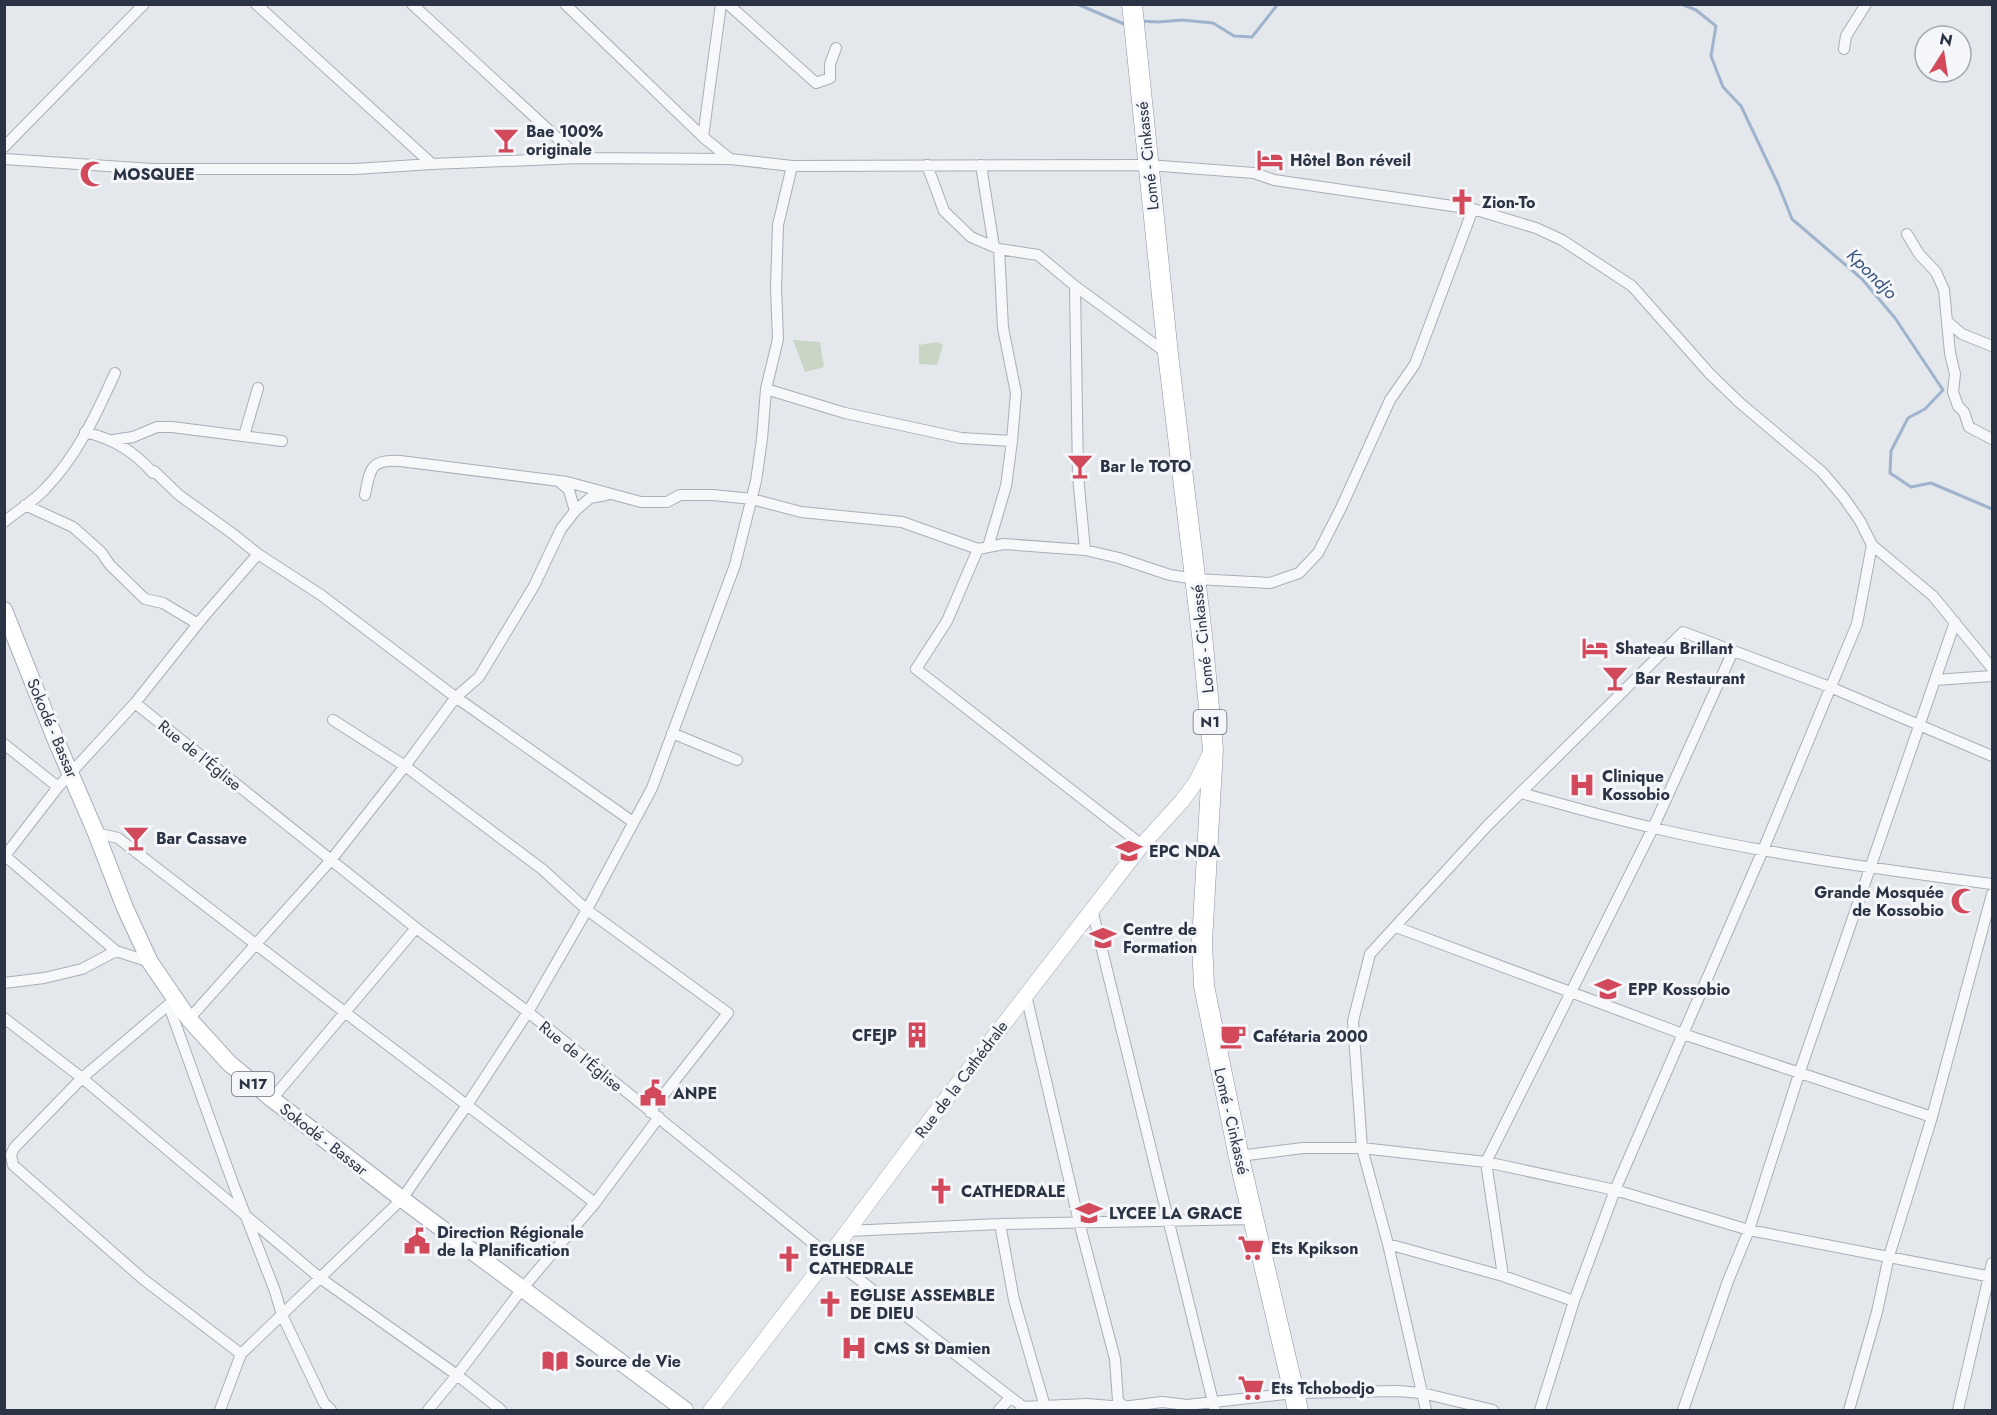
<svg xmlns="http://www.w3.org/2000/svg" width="1997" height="1415" font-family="Jost,sans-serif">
<rect width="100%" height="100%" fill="#e4e7ec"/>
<!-- green -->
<path fill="#c9d6c5" d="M793 340 820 342 824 367 805 372Z
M937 342 943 345 937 365 919 364V345Z"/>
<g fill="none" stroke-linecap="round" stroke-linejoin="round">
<!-- stream -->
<path stroke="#9fb4cc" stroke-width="3" d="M1077 4 1124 24 1128 23
M1681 4 1696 10 1716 26 1711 56 1723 87 1741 106 1778 184 1792 219 1862 279 1895 318 1943 390 1925 409 1908 418 1891 451 1890 473 1911 487 1931 483 1992 509
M1141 21 1158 22 1182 20 1213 23 1234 36 1252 37 1278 4"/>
<!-- street casing -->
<g stroke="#a9aeb7" stroke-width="12">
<path id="street" d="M256 4 432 164
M412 4 579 158
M565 4 703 137 730 159
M728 4 816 83 830 78V64L836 48
M1844 49 1846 36 1866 4
M703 137 721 4
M4 147 144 4
M4 159 152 169H355L432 164 579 158 730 159 792 166 1148 165 1254 173 1274 180 1473 209 1536 228 1562 240 1632 286 1710 374 1740 403 1822 472 1844 498 1860 521 1872 545 1933 596 1992 668
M927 165 944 211 971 237 999 249 1038 255 1075 286 1168 354
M981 165 994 247
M1907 234 1919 254 1936 272 1944 290 1950 353 1955 374 1953 392 1958 406 1964 412 1969 427 1992 439
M999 249 1003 328 1016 393 1012 441
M1075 286 1078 476 1085 550
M1948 322 1962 334 1992 346
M766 389 845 413 961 438 1012 441 1006 486 988 547
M85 432C113 439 134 451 153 473L154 471 179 495 233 534 258 554 321 595 454 696 633 822
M244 436 258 388
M113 440 133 437 157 427H172L282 441
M561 483 569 490 575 511
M365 495C370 469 370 459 400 461L567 482 641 502H667L680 495H713L752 499 801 512 902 522 978 549 1004 544 1085 550 1119 558 1170 575 1196 579 1270 583 1299 573 1318 553 1341 508 1390 400 1415 364 1473 209
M25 505 73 527 101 552 110 565 145 599 163 603 198 624
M4 522C17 511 33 502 45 489 77 456 96 415 115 373
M978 549 947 621 916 669 1142 845
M1935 680 1992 676
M135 703 416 928 528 1012 829 1256 1027 1410
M333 720 405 766 542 869 587 910 728 1013 650 1112
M672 733 737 760
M4 744 58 787
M1521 793C1565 805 1609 818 1654 828 1765 854 1879 869 1992 884
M96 833 118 838C276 961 436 1081 595 1203
M4 855 116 951 150 962
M4 857 58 787 135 703 205 615 258 554
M1092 909 1215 1410
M1396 927 1683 1034 1932 1117
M4 983 44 978 82 969 116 951
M1026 995 1079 1222 1115 1359 1118 1401 1127 1409
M174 1000 82 1078 14 1148 11 1155 13 1165 143 1279 241 1354
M169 1006 234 1186 275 1291 282 1315 324 1403 331 1410
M4 1018 82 1078 320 1278 457 1375 501 1410
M189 1019 331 860 405 766 456 697 479 677 534 586 561 529 575 511 590 498 606 495
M272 1099 416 928
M1239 1156 1303 1148H1362L1486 1162 1615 1190 1749 1230 1992 1277
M1000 1224 1014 1300 1046 1410
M848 1231 1000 1224 1255 1219
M1388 1244 1503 1276 1574 1301
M1503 1276 1486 1162 1653 828 1733 651
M1021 1407 1087 1404 1123 1407 1162 1402 1187 1405 1294 1393 1397 1391 1422 1393 1493 1410
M220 1410 241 1354 402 1199 467 1105 528 1012 584 915 652 788 735 565 756 481 762 439 766 389 778 339 776 288 778 225 792 166
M428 1410 457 1375 522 1289 595 1203 659 1117
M999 1410 1010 1398
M1426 1410 1388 1244 1362 1148 1353 1021 1370 954 1488 825 1683 632 1830 687 1992 756
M1540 1410 1574 1301 1615 1190 1763 850 1857 624 1872 545
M1683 1410 1728 1281 1749 1230 1800 1071 1955 622
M1849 1410 1877 1312 1889 1256 1932 1117 1992 894
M1958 1410 1992 1263"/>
</g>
<!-- secondary casing -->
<g stroke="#a9aeb7" stroke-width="16">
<path id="secondary" d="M711 1410 829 1256 933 1116 1142 845 1182 801 1196 782 1211 752"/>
</g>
<!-- primary casing -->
<g stroke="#a3abb8" stroke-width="18">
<path id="primary" d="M4 610 55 738 96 833 125 908 150 962 189 1019 229 1063 272 1099 402 1199 685 1410"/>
</g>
<!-- highway casing -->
<g stroke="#8b94a3" stroke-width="21">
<path id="highway" d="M1132 4 1168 354 1202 635 1213 749 1202 942 1204 986 1240 1162 1298 1410"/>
</g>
<!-- street -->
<use href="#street" stroke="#f7f8fa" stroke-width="10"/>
<!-- secondary -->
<use href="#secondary" stroke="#fff" stroke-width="15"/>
<!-- primary -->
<use href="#primary" stroke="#fff" stroke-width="16"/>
<!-- highway -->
<use href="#highway" stroke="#fff" stroke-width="20"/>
</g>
<!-- icons -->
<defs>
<g id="bar-bare" transform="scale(2.07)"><path d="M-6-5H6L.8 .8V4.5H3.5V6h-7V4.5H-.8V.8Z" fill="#d1495b" stroke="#f4f6f9" stroke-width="2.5" paint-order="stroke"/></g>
<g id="hotel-bare" transform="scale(2.07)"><path d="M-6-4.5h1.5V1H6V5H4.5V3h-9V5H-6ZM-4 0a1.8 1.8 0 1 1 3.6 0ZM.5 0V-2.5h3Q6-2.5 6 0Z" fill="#d1495b" stroke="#f4f6f9" stroke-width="2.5" paint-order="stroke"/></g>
<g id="mosque-bare" transform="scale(2.07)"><path d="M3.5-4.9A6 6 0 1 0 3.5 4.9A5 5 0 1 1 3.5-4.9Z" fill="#d1495b" stroke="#f4f6f9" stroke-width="2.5" paint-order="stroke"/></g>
<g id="church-bare" transform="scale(2.07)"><path d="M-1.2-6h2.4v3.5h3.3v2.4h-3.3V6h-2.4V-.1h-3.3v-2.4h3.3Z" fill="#d1495b" stroke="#f4f6f9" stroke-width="2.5" paint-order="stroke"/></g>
<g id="hospital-bare" transform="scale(2.07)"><path d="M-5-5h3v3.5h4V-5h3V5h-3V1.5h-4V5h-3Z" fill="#d1495b" stroke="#f4f6f9" stroke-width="2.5" paint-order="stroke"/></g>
<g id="school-bare" transform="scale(2.07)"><path d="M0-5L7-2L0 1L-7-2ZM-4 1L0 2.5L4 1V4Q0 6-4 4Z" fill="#d1495b" stroke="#f4f6f9" stroke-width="2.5" paint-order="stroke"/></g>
<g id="university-bare" transform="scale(2.07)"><path d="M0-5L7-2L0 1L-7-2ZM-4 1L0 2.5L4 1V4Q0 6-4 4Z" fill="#d1495b" stroke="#f4f6f9" stroke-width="2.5" paint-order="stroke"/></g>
<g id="building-bare" transform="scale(2.07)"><path d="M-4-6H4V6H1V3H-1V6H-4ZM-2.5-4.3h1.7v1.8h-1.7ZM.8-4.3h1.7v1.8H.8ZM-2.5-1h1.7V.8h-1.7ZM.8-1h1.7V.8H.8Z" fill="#d1495b" stroke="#f4f6f9" stroke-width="2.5" paint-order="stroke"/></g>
<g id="cafe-bare" transform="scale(2.07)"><path d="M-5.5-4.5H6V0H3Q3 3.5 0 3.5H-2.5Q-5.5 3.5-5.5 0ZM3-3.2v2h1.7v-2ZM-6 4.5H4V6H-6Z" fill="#d1495b" stroke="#f4f6f9" stroke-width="2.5" paint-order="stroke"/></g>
<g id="civic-bare" transform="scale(2.07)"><path d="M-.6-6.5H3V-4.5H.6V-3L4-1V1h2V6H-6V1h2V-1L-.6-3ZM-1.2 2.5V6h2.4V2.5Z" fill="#d1495b" stroke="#f4f6f9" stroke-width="2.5" paint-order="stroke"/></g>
<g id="supermarket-bare" transform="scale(2.07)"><path d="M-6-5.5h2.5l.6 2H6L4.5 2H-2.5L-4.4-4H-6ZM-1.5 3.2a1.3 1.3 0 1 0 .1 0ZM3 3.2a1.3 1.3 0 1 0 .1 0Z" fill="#d1495b" stroke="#f4f6f9" stroke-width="2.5" paint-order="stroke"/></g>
<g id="library-bare" transform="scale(2.07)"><path d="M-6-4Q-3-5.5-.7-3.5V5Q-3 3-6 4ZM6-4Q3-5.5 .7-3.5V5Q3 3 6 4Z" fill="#d1495b" stroke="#f4f6f9" stroke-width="2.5" paint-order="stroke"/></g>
</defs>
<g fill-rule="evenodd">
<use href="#bar-bare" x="506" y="140"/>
<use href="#hotel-bare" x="1270" y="160"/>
<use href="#mosque-bare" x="93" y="174"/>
<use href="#church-bare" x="1462" y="202"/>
<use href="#bar-bare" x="1080" y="466"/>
<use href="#hotel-bare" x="1595" y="648"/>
<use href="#bar-bare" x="1615" y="678"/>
<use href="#hospital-bare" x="1582" y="785"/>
<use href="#bar-bare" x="136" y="838"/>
<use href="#school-bare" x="1129" y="851"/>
<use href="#mosque-bare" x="1964" y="901"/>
<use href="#university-bare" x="1103" y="938"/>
<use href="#school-bare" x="1608" y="989"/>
<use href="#building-bare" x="917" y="1035"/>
<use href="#cafe-bare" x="1233" y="1036"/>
<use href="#civic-bare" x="653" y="1093"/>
<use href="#church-bare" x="941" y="1191"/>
<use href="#school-bare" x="1089" y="1213"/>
<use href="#civic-bare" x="417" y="1241"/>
<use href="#supermarket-bare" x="1251" y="1248"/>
<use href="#church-bare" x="789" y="1259"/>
<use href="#church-bare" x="830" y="1304"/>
<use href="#hospital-bare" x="854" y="1348"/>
<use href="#library-bare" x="555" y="1361"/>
<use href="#supermarket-bare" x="1251" y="1388"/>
</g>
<g text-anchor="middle" stroke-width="6" stroke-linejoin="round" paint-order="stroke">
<!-- shield labels -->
<g fill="#f4f6f9" stroke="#676e7b" stroke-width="1.5">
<rect x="1193.5" y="710" width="33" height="24" rx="4.5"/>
<rect x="232" y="1072" width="42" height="24" rx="4.5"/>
</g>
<g font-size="15" font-weight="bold" fill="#2b3445">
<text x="1210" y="727">N1</text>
<text x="253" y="1089">N17</text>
</g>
<!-- poi labels -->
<g font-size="16" font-weight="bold" fill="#2b3445" stroke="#f4f6f9" text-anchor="start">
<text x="526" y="137">Bae 100%<tspan x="526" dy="18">originale</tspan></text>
<text x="1290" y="166">Hôtel Bon réveil</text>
<text x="113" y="180">MOSQUEE</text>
<text x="1482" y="208">Zion-To</text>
<text x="1100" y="472">Bar le TOTO</text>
<text x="1615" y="654">Shateau Brillant</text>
<text x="1635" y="684">Bar Restaurant</text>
<text x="1602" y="782">Clinique<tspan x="1602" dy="18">Kossobio</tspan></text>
<text x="156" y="844">Bar Cassave</text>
<text x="1149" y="857">EPC NDA</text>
<text x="1944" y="898" text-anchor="end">Grande Mosquée<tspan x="1944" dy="18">de Kossobio</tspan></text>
<text x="1123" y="935">Centre de<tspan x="1123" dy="18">Formation</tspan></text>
<text x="1628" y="995">EPP Kossobio</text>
<text x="897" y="1041" text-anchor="end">CFEJP</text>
<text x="1253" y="1042">Cafétaria 2000</text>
<text x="673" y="1099">ANPE</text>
<text x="961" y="1197">CATHEDRALE</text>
<text x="1109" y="1219">LYCEE LA GRACE</text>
<text x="437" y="1238">Direction Régionale<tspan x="437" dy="18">de la Planification</tspan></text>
<text x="1271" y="1254">Ets Kpikson</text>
<text x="809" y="1256">EGLISE<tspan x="809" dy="18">CATHEDRALE</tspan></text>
<text x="850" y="1301">EGLISE ASSEMBLE<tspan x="850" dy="18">DE DIEU</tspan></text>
<text x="874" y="1354">CMS St Damien</text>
<text x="575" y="1367">Source de Vie</text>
<text x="1271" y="1394">Ets Tchobodjo</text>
</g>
<!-- street labels -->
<g font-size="16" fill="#2b3445" stroke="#f4f6f9">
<text transform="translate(1147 156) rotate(-96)" y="6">Lomé - Cinkassé</text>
<text transform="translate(1202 639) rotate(-96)" y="6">Lomé - Cinkassé</text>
<text transform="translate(53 728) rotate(67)" y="6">Sokodé - Bassar</text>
<text transform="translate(200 755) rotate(39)" y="6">Rue de l'Église</text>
<text transform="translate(581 1056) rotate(39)" y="6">Rue de l'Église</text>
<text transform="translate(961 1079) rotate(-53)" y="6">Rue de la Cathédrale</text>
<text transform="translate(1232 1121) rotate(77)" y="6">Lomé - Cinkassé</text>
<text transform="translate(324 1139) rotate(38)" y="6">Sokodé - Bassar</text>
</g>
<!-- water labels -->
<g font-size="18" font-style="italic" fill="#34527a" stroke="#f4f6f9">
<text transform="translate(1872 274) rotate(45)" y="6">Kpondjo</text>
</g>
</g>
<!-- border -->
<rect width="1997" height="1415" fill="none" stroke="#2b3445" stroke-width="12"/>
<!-- north arrow -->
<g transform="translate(1943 54) rotate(12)"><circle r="28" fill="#f4f6f9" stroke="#a4a8b1" stroke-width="1.5"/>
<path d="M0-4.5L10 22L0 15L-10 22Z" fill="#d1495b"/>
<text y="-9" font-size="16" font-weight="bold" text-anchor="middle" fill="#2b3445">N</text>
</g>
</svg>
